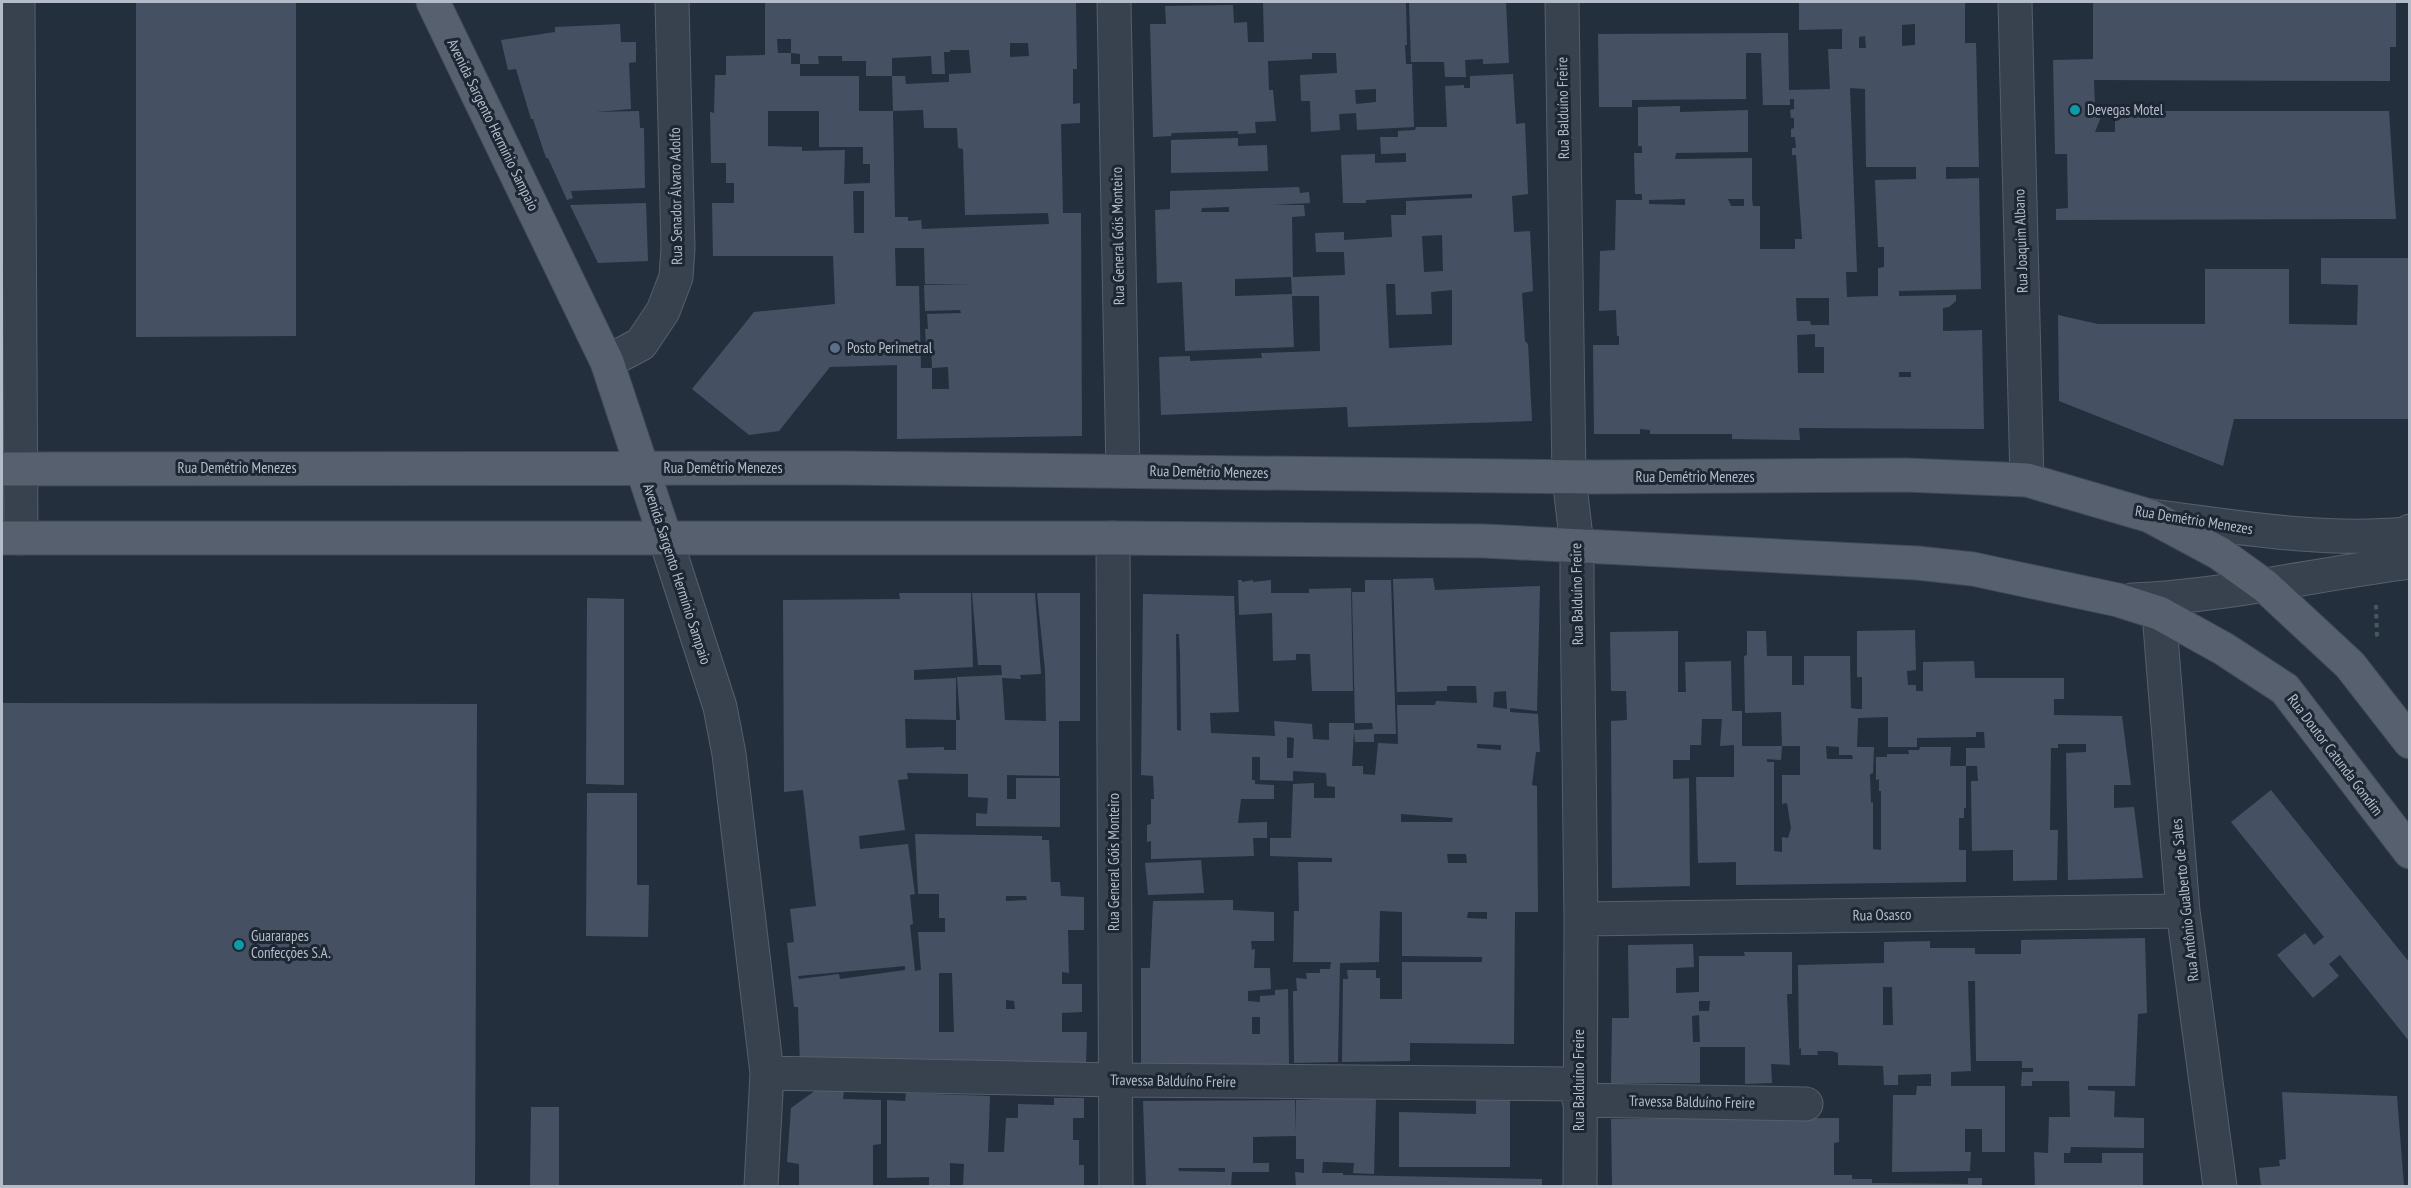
<svg xmlns="http://www.w3.org/2000/svg" width="2411" height="1188" font-family="'PT Sans Narrow',sans-serif">
<rect width="100%" height="100%" fill="#242f3e"/>
<!-- building -->
<path fill="#455162" fill-rule="evenodd" d="M136 2H296V336L136 337Z
M765 2H1076L1077 69H1073V104L1080 103V123L1061 124 1063 213H1081L1082 436 897 439V365L830 367 779 431 749 435 692 389 754 312 835 304 833 256H713L712 203H734V183H726V163H711L710 112 714 113 715 75H726V56L765 55ZM777 39H791V53L800 54V64H791V53H778ZM1010 43H1028L1029 56 1010 57ZM950 50H969L971 73 949 74V82L906 84 905 76H892L893 111H859V76H800V64H819L818 56H842V61H866V76H892V58L931 56 932 74H945L944 52H950ZM923 110 924 128H957L958 148 963 149 965 215 1048 213 1049 224 922 229 921 220 908 221V217H895L893 111ZM768 111H819V147H863V164H870V183L844 184 845 150 802 151V147L768 146ZM853 191H864V233H854ZM895 248H924L925 284H971L924 285 925 311 960 310 961 313 927 314 928 329H925L926 345 931 344 932 368 948 367 949 389H932V368H921L919 286H896Z
M1263 2H1406L1407 45H1405L1406 64H1412L1414 127 1357 130 1356 113 1339 114 1340 130 1311 132 1310 101H1301L1300 75 1337 73 1336 53H1312V59L1268 61 1269 90H1273L1276 121 1255 122 1256 133 1238 134V131L1172 133 1171 136 1153 137 1150 24H1166L1165 6 1233 5 1234 23 1247 22 1248 42H1264ZM1376 89V102L1356 104 1355 90Z
M1409 2H1506L1509 63 1483 64V59L1465 60 1466 77H1445L1444 62H1411Z
M1799 2H1965V43H1976L1979 167H1946V179L1979 178 1981 289 1899 291V296L1956 295V301L1949 307 1943 308V331L1982 330 1984 429 1799 428 1800 440 1732 439V434H1650V430L1640 429V434H1594L1593 345H1619V336H1617L1616 310 1599 311 1600 251 1615 250 1616 200H1642V194H1635L1634 153H1642V146H1638V107L1680 106V112L1748 110V152L1676 153 1675 159 1752 158V199L1753 206H1760V249H1795V239H1802L1796 155H1792V148H1796L1795 137H1791V129L1794 128V118H1791L1790 110 1794 109V99H1790V105H1763L1761 53H1746V99L1632 100V107H1599L1598 34 1788 33 1789 90 1830 89 1828 49H1842V29L1799 30ZM1915 24V45L1902 46V25ZM1865 36 1866 48H1859V37ZM1850 88 1865 89 1866 167H1916V179L1875 180 1878 247H1884V267L1878 268V296L1847 297 1846 272H1857ZM1685 199V205L1649 204V200ZM1728 199H1744V206H1731ZM1796 298H1829V325H1811L1810 321H1797ZM1815 334V347H1824V373H1798L1797 335ZM1899 372H1911V377H1899Z
M2093 2H2396V47H2390V81L2094 80 2095 109 2101 117 2095 132H2115V111H2389L2396 219 2056 220V209L2068 208 2067 154H2055L2053 60 2093 59Z
M620 24 621 42H636V62L629 63 631 109 596 112 639 111 640 128H644L645 188 571 191 573 198 567 200 548 158H546L533 119H531L516 69 508 70 501 40 555 32V27Z
M1513 74 1516 124 1525 123 1528 194 1512 196 1514 232 1530 231 1533 291 1522 293 1525 341 1528 344 1532 421 1348 427 1347 407 1161 415 1159 357 1190 356V361L1262 358 1261 353 1320 351 1319 296H1292L1294 347 1185 351 1182 282 1157 283 1155 210 1170 209V191L1299 187 1300 193 1309 192 1310 203 1272 205H1304L1305 216 1292 217 1293 277 1345 275 1344 252H1316L1315 233 1344 232V240L1392 237 1391 215H1406V201L1472 198V194L1366 200V203H1343L1341 155 1375 154V163L1406 162V153L1381 154 1380 137H1398V131L1415 130 1416 127H1447L1445 86 1464 85V88H1470V76ZM1229 207V212H1201L1202 208ZM1442 235 1443 271 1424 272 1422 236ZM1291 277 1292 294 1235 296V279ZM1386 284H1395L1396 315 1432 314 1431 292 1452 290V345L1389 348Z
M1238 138V146L1267 145 1268 171 1171 173V140Z
M646 203 648 261 598 263 570 205Z
M2321 258H2409V419H2234L2223 466 2059 401 2058 315 2098 324H2205V269H2289V324L2357 325 2358 285 2321 284Z
M1433 578 1435 590 1540 586 1537 711 1510 708V712L1538 714 1540 752H1536L1532 785 1537 786 1538 912H1515L1514 1044 1410 1043V1061L1342 1062 1343 979H1348L1347 970H1376V978H1380V999H1402V962H1482V957L1402 956V912L1380 911 1379 962 1340 963 1338 1062 1294 1063 1293 991H1297L1296 978 1307 979 1306 973H1320V969H1330L1331 962H1293L1294 911H1299L1298 862H1332V858L1270 856V838H1291L1293 784 1314 783V798H1335V787L1327 786 1326 773 1293 771V781L1260 780V757H1252V780H1255V784L1274 785V799H1241L1238 823 1267 822V838H1253L1254 856 1151 859V841L1147 842V825L1151 824V799H1154L1153 776 1141 775 1143 594 1234 596 1239 712 1210 713 1211 733 1275 736 1274 721 1312 724 1313 739 1329 740V723H1354V730L1373 729 1372 723H1355L1352 592H1365V580H1391L1396 734H1374V742H1355L1354 731 1352 766H1363V774L1375 775 1378 743 1398 744 1397 705H1435L1436 701 1477 703 1476 686H1447V691L1397 692 1393 579ZM1176 634H1179L1180 655 1181 731 1177 730ZM1506 691 1507 709 1493 707 1494 692ZM1287 737 1294 738 1293 758H1287ZM1477 744 1501 745V750L1477 748ZM1401 814 1453 818 1452 822H1401ZM1447 854H1466L1467 863H1448ZM1468 912H1487V919L1467 918Z
M1238 580H1242V582L1253 580V582L1271 580V593H1309V589L1351 588 1353 691H1312L1310 654H1296V660L1273 661 1272 613 1239 615Z
M899 593H971L973 667 914 670V680L956 678V720L905 719 906 748 944 747V750H956V720H960L957 677 1002 675 1001 665H978L972 593H1035L1041 674 1020 675 1021 679 1002 678 1005 720 1046 721 1045 670 1037 594 1038 593H1080V721H1059V776L1007 775V799H1016V778H1060V827L976 826V813L987 814 988 798 968 797V774L907 773 908 779 898 780 905 830 859 836 860 849 908 844 915 894 910 895 913 924 910 925 915 971 921 970 918 932H945V918H939V894H918L915 834 1042 836V840H1049L1051 882H1060L1061 896 1084 897V930H1068L1069 973 1062 972V984H1082V1012L1062 1013V1032H1087L1086 1063 800 1064 798 1007H794L787 943 794 942 790 909 816 906 803 790 784 792 783 600 900 599ZM1006 896H1026L1027 900 1006 901ZM905 966V970L840 979 839 974 799 979 798 976ZM939 973H952L954 1032H939ZM1006 1000 1014 1001 1015 1009H1006Z
M587 598 624 599V785L586 784Z
M1915 630 1916 670 1907 671 1908 685H1916V691H1923V662L1974 661 1975 678H2064V699H2054V715L2122 716 2131 785H2114V808L2134 807 2143 878 2068 880 2066 753 2086 752V744H2058V748H2051L2050 830H2058L2057 880 2013 881V850L1972 851 1971 781H1978L1977 766H1966V748H1985L1984 732H1976V737L1917 738V747H1888V717L1858 718 1857 747H1874L1873 773 1870 774 1871 803 1873 802V849L1881 850V791H1879V779L1876 780V757H1887V754H1909L1908 750H1919L1920 747H1951L1950 766H1966V808H1964V818H1959V850H1966V882L1736 885V862L1698 863 1696 777H1734V745L1720 746 1722 719H1702L1701 745H1690V760H1673V779L1689 778 1690 886 1612 888 1611 721 1627 720 1626 691H1611L1610 632 1678 631V692H1686L1685 662 1731 661 1732 711H1742V746H1782L1781 760 1767 759V762H1774V851L1782 852V837L1788 838 1791 828 1787 803 1782 804V775H1800V746H1782L1781 712 1745 713 1744 656 1747 655V631H1766L1767 656H1792V685H1804V656H1850L1851 708 1857 709H1862V677H1857V631ZM1826 746 1839 747V755H1852L1853 759H1827Z
M2 703 477 704 475 1186H2Z
M2271 790 2409 962V1041L2340 955 2329 964 2339 976 2313 998 2277 955 2305 933 2314 945 2324 937 2231 822Z
M587 793H637V885H649L648 937 586 936Z
M1201 860 1204 893 1148 895 1145 863Z
M1233 900V910L1274 912V941H1251L1252 950 1255 949 1254 968H1270L1271 989 1248 991V1001L1260 1002V996L1275 995V990L1288 989 1289 1064H1141V968H1150L1153 901ZM1252 1017H1260V1034H1252Z
M2145 938 2147 1013 2138 1014 2135 1086H2088V1090L2115 1091 2114 1117 2144 1118V1148L2071 1147 2070 1153H2064V1163H2102V1153H2143V1186H2035L2034 1152 2048 1153 2049 1117H2070L2069 1081H2032V1086H2021L2022 1072H2033V1068H2022V1061H1976L1975 981H1968L1971 1071 1951 1072V1086H2005V1152H1982V1129H1965V1152H1971L1970 1171 1892 1172 1893 1095H1916L1917 1086H1931V1074L1898 1075V1085H1884L1883 1066 1838 1065V1053L1832 1051H1817L1818 1055H1801V1048L1799 1049 1798 965 1884 963V942L1930 941V948H1975V954H2021V940ZM1883 987H1892L1893 1025H1883Z
M1693 944 1694 967 1676 968V993L1699 992V956H1745L1744 952H1792V994H1787L1790 1065 1771 1064 1772 1083 1745 1084V1047H1700V1083H1611L1612 1018H1629L1628 945ZM1699 1001H1710L1709 1011H1699ZM1699 1015 1700 1042H1693L1692 1016Z
M816 1090 844 1091 843 1099 881 1100V1144L873 1145V1186H799V1164L787 1162 791 1108Z
M2282 1092 2397 1096 2404 1186H2261L2259 1168 2280 1166 2279 1160 2286 1159Z
M906 1093 990 1096 988 1152H1004L1006 1118H1018V1104L1054 1105V1098H1084V1118H1073V1140H1079V1165H1084V1186H963L964 1164 950 1163V1186H929V1177L887 1178V1100L905 1101Z
M1357 1098H1376L1374 1174 1353 1173 1354 1163 1326 1162H1323L1322 1173H1343V1175L1542 1179V1186H1296L1295 1172 1304 1173V1159H1296V1136L1253 1137V1163H1269V1172H1232L1231 1186H1146L1143 1101 1295 1100 1296 1134V1100ZM1178 1168H1225V1172L1179 1171Z
M1476 1099 1510 1100V1167H1399V1112L1476 1114Z
M531 1107H559V1186H530Z
M1839 1118V1142L1834 1143V1175H1852V1179H1872V1183L1968 1184V1178H1982V1186L1612 1185 1611 1119Z"/>
<g fill="none" stroke-linecap="round" stroke-linejoin="round">
<!-- minor casing -->
<g stroke="#565f6c" stroke-width="35">
<path id="minor" d="M18 2 21 538
M1114 2 1123 471
M1562 2 1569 477 1577 546V590L1581 919 1580 1186
M2015 2 2027 480
M607 362 641 344 663 311 676 277 678 248 672 2
M2152 516C2236 527 2322 542 2406 534L2410 531
M665 537 720 707 729 754 767 1073 761 1186
M1113 538 1116 1186
M2132 600C2226 596 2317 574 2410 562
M2159 613 2183 911 2220 1186
M1581 919 2183 911
M767 1073 1115 1080 1579 1084
M1579 1100 1806 1104"/>
</g>
<!-- major casing -->
<g stroke="#414a57" stroke-width="35">
<path id="major" d="M433 2 607 362 665 537
M2 469 843 468 1594 477 1906 475 2027 480 2150 516 2219 553 2265 586 2350 665 2410 742
M2 538H1113L1484 541 1917 563 1973 569 2118 600 2159 613 2224 649 2285 689 2410 852"/>
</g>
<!-- path -->
<path stroke="#44595c" stroke-width="4" stroke-dasharray="4.5 4.5" stroke-linecap="butt" d="M2376 605 2377 635 2379 639"/>
<!-- minor -->
<use href="#minor" stroke="#38414e" stroke-width="33"/>
<!-- major -->
<use href="#major" stroke="#56606e" stroke-width="33"/>
</g>
<!-- markers -->
<g fill="#0f9aa8" stroke="#1d2633" stroke-width="2">
<circle cx="2075" cy="110" r="6"/>
<circle cx="239" cy="945" r="6"/>
</g>
<circle fill="#5c6f8a" stroke="#1d2633" stroke-width="2" cx="835" cy="348" r="6"/>
<g text-anchor="middle" stroke-width="6" stroke-linejoin="round" paint-order="stroke">
<!-- street labels -->
<g font-size="15" fill="#b4bcc9" stroke="#1d2633">
<text transform="translate(1563 108) rotate(-91)" y="5">Rua Balduíno Freire</text>
<text transform="translate(493 125) rotate(64)" y="5">Avenida Sargento Hermínio Sampaio</text>
<text transform="translate(676 196) rotate(-91)" y="5">Rua Senador Álvaro Adolfo</text>
<text transform="translate(1118 236) rotate(-91)" y="5">Rua General Góis Monteiro</text>
<text transform="translate(2021 241) rotate(-92)" y="5">Rua Joaquim Albano</text>
<text x="237" y="473">Rua Demétrio Menezes</text>
<text x="723" y="473">Rua Demétrio Menezes</text>
<text transform="translate(1209 472) rotate(1)" y="5">Rua Demétrio Menezes</text>
<text x="1695" y="482">Rua Demétrio Menezes</text>
<text transform="translate(2194 520) rotate(9)" y="5">Rua Demétrio Menezes</text>
<text transform="translate(677 574) rotate(72)" y="5">Avenida Sargento Hermínio Sampaio</text>
<text transform="translate(1577 594) rotate(-91)" y="5">Rua Balduíno Freire</text>
<text transform="translate(2335 755) rotate(53)" y="5">Rua Doutor Catunda Gondim</text>
<text transform="translate(1114 862) rotate(-90)" y="5">Rua General Góis Monteiro</text>
<text transform="translate(2185 900) rotate(-96)" y="5">Rua Antônio Gualberto de Sales</text>
<text transform="translate(1882 915) rotate(-1)" y="5">Rua Osasco</text>
<text transform="translate(1579 1080) rotate(-90)" y="5">Rua Balduíno Freire</text>
<text transform="translate(1173 1081) rotate(1)" y="5">Travessa Balduíno Freire</text>
<text transform="translate(1692 1102) rotate(1)" y="5">Travessa Balduíno Freire</text>
</g>
<!-- poi labels -->
<g font-size="15" fill="#b4bcc9" stroke="#1d2633" text-anchor="start">
<text x="2087" y="115">Devegas Motel</text>
<text x="847" y="353">Posto Perimetral</text>
<text x="251" y="941">Guararapes<tspan x="251" dy="17">Confecções S.A.</tspan></text>
</g>
</g>
<!-- border -->
<rect width="2411" height="1188" fill="none" stroke="#b4bcc9" stroke-width="6"/>
</svg>
